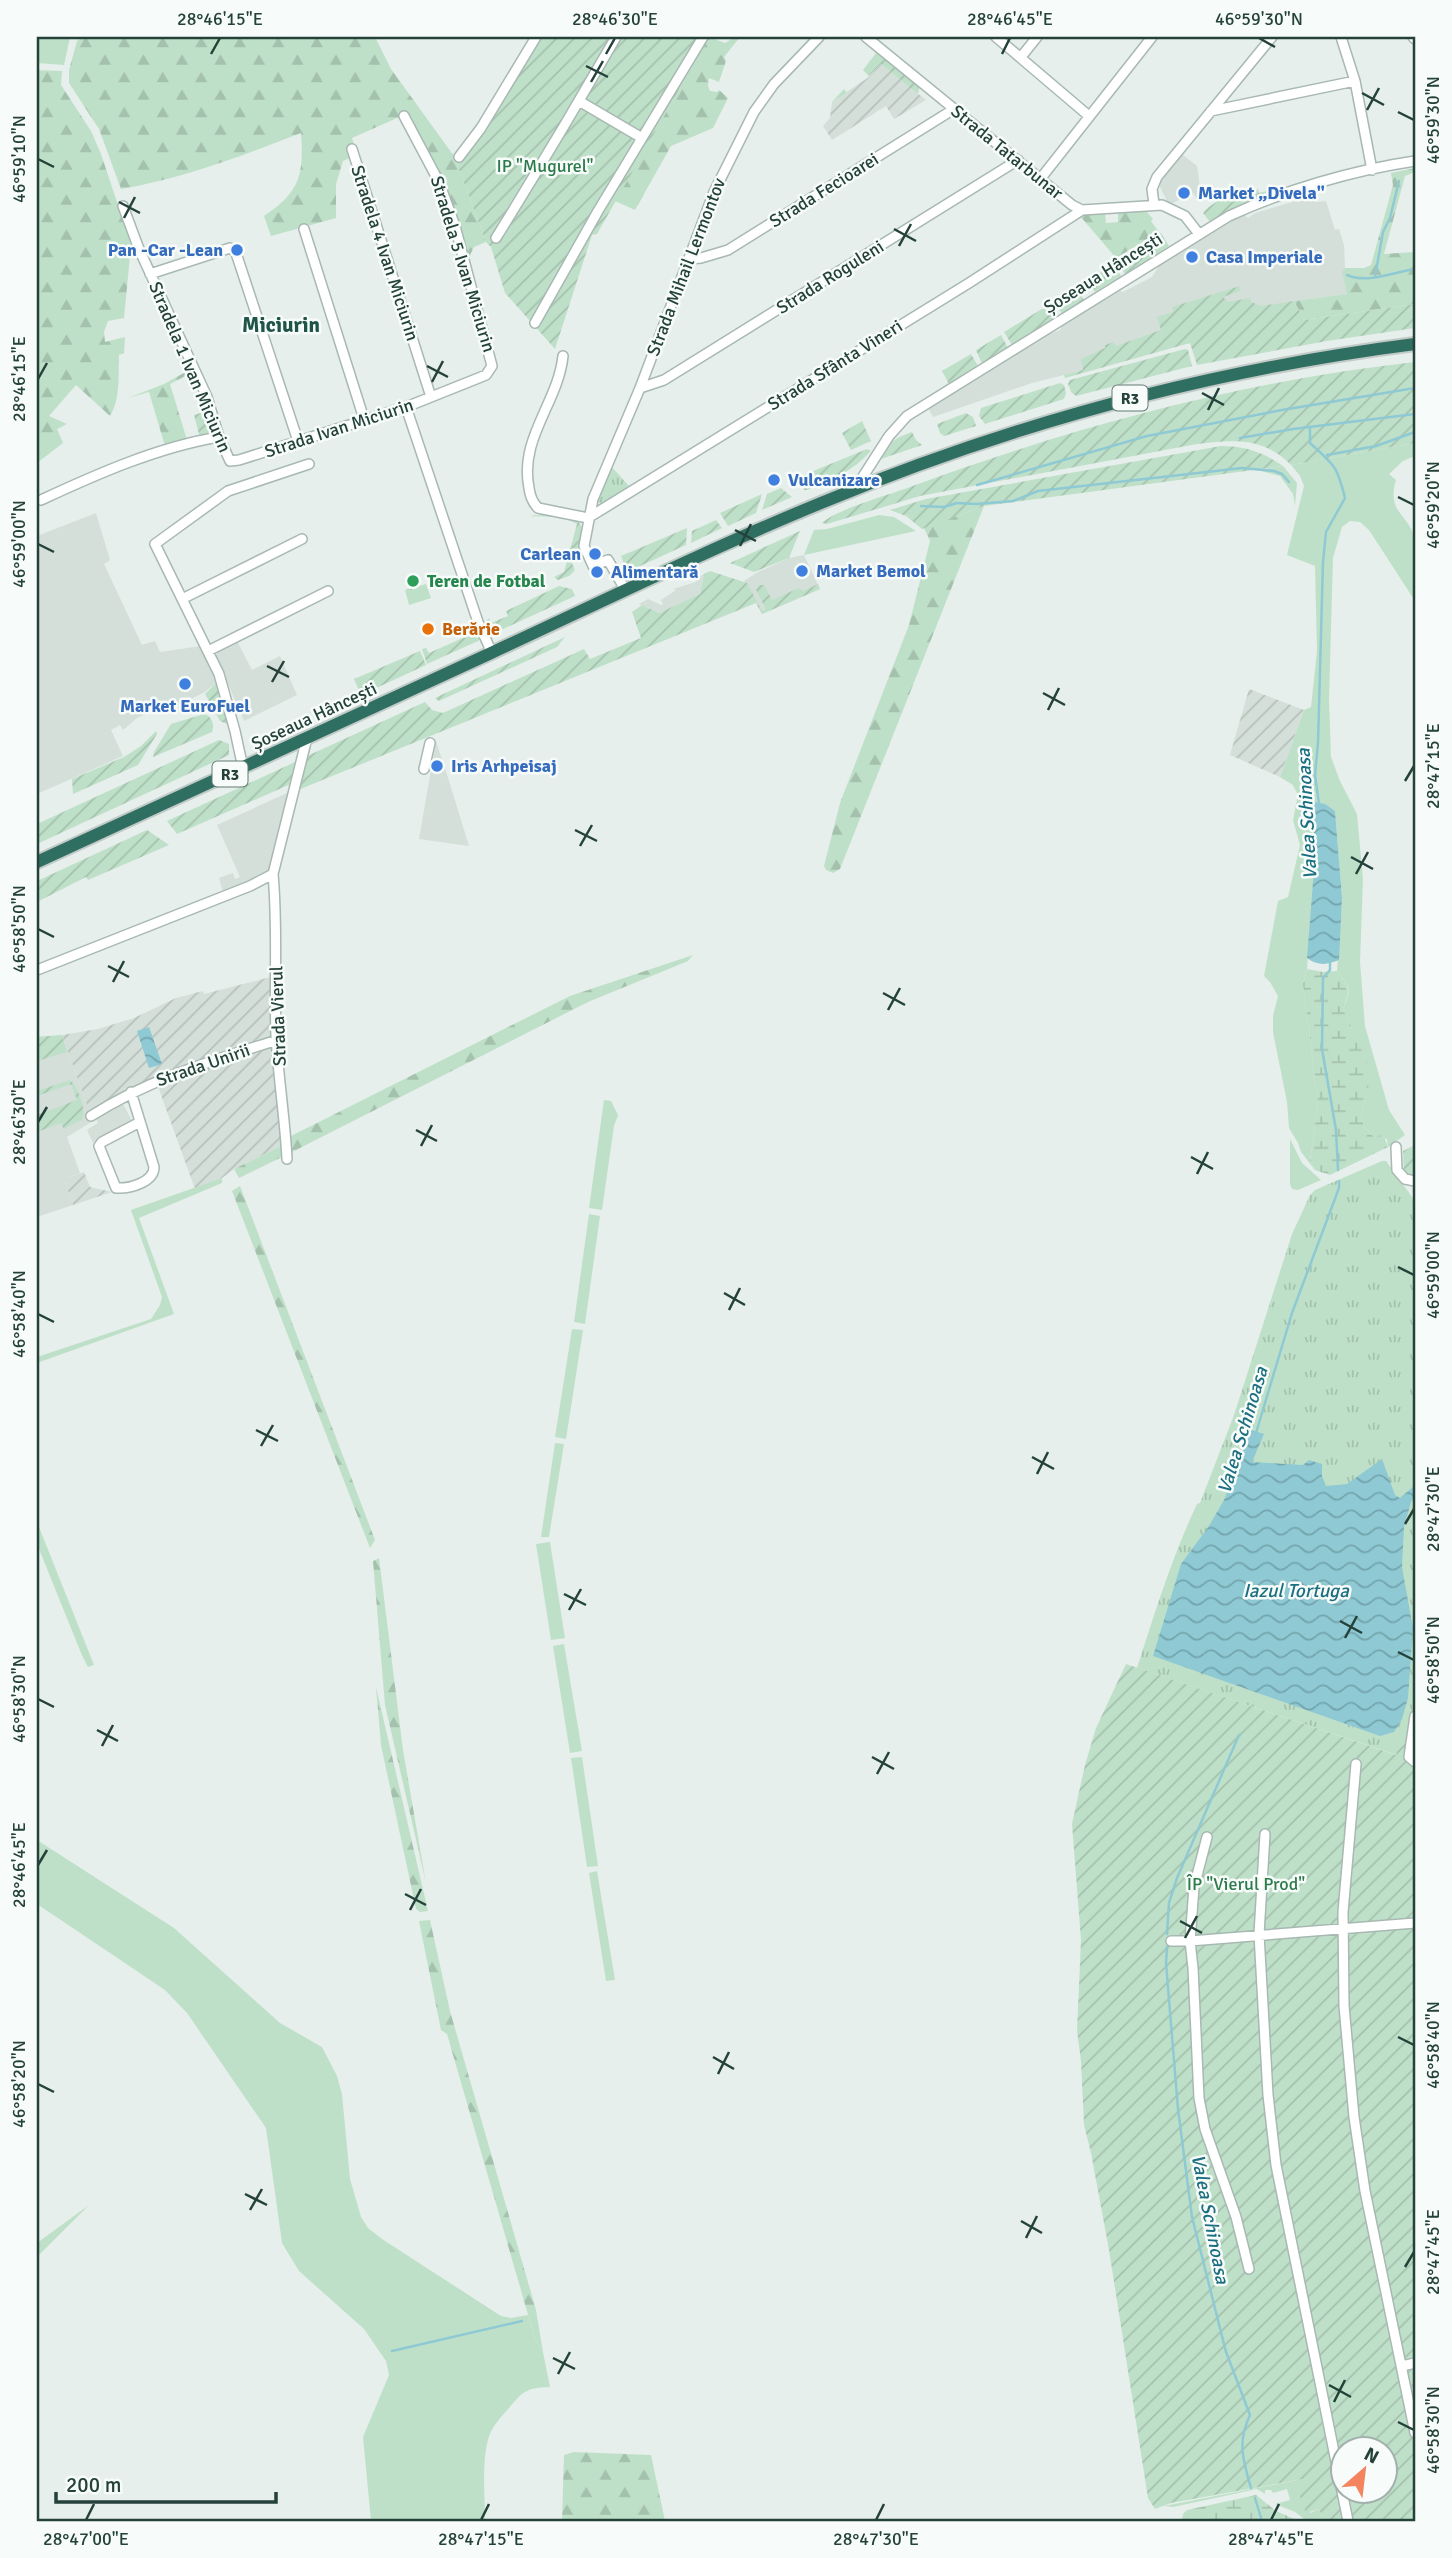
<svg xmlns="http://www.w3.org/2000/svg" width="1452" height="2558" font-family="Signika,sans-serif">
<defs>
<pattern id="industrial-furrows" width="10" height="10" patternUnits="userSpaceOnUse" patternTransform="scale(1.75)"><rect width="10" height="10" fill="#d4dfda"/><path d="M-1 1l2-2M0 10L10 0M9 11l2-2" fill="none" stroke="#b6c1bc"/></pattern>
<pattern id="forest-firs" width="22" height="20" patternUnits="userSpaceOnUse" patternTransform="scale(1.75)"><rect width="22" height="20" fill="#bfe0c8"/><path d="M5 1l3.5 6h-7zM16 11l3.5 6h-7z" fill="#a4c1ad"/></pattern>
<pattern id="wetland-marsh" width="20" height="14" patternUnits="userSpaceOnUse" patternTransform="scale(1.75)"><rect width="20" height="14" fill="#bfe0c8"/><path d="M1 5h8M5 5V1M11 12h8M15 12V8" fill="none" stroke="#a4c1ad"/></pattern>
<pattern id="park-tufts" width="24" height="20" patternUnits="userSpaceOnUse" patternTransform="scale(1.75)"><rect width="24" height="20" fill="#bfe0c8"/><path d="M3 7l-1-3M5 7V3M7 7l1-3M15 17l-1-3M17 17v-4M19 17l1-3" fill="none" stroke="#a4c1ad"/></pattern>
<pattern id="garden-furrows" width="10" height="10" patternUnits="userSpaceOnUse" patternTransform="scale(1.75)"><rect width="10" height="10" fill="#bfe0c8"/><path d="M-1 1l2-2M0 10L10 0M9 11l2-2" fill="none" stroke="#a4c1ad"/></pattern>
<pattern id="water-waves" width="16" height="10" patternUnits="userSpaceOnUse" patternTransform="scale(1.75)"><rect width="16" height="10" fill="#8ec9d4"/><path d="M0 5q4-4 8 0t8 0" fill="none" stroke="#74a5ad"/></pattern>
</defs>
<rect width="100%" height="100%" fill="#e6efeb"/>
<!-- built -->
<path fill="#d4dfda" d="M1182 154 1197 166 1200 187 1205 197 1198 201 1193 193 1169 205 1158 183Z
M1306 198 1317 202 1326 201 1335 230 1339 229 1344 245 1345 268 1342 271 1348 294 1294 301 1304 320 1082 365 1084 370 1032 383 933 417 928 408 1052 333 1060 330 1063 325 1120 291 1123 292 1152 277 1159 266 1244 214 1248 218 1255 213Z
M96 513 110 560 104 564 142 645 155 641 160 652 201 646 217 682 205 692 161 714 158 708 137 718 123 730 120 725 111 730 123 756 37 794V536Z
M804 555 820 589 762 614 744 581 758 572 789 558Z
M704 574 700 594 696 596 659 613 639 604 648 599 661 605 663 604 661 600 676 590 673 589 696 582 697 577Z
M237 641 252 670 280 656 297 695 244 721 216 656 218 651Z
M436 741 450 784 469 846 419 839Z
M287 793 288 796 270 870 244 884 223 892 219 878 233 873 235 879 240 877 217 825Z
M62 1035 93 1121 67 1137 80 1173 64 1179 73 1205 37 1217V1037Z
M121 1100 132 1121 93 1143 87 1130 98 1123 95 1117Z"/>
<!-- industrial -->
<path fill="url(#industrial-furrows)" d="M881 64 926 100 894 119 886 106 832 140 823 126 830 118 832 102 869 77Z
M1249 689 1304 710 1280 777 1230 755Z
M271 977 273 1037 188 1064 132 1089 90 1113 62 1035 98 1029 134 1018 176 998 203 991 204 994Z
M274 1045 283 1145 234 1169 222 1178 195 1189 157 1084Z
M84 1172 90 1187 112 1192 73 1205 64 1179Z"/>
<!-- grass -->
<path fill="#bfe0c8" d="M37 37H70L64 65 37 63Z
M1415 443V456L1403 461 1389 474 1396 480C1386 514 1410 514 1415 540 1419 558 1415 582 1415 601L1369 530 1360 522 1350 521 1342 527 1333 558 1329 699 1331 757 1340 781 1357 814 1363 879 1360 962 1365 1026 1389 1110 1405 1135 1388 1147 1387 1139 1375 1138 1364 1127 1361 1115 1371 1073 1343 1009C1351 990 1351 987 1337 971L1342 897 1335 812 1311 813 1316 844 1307 969 1303 984 1318 1103 1310 1161 1315 1170 1301 1152 1298 1143 1289 1128 1287 1102 1273 1032V1016L1278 996 1270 982 1264 976 1278 901 1288 897 1300 845 1293 820 1298 795 1293 785 1280 777 1304 710 1311 707 1317 651 1315 566 1287 555 1304 486 1300 476 1291 465Z
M1283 466 1297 483 1295 506 1293 494 1280 476 1257 470Z
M879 515 894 517 916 531 804 555 814 530 827 529Z
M604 1100 611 1101 618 1115 614 1126 602 1210 589 1208Z
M1290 1139 1302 1163 1321 1180 1298 1190 1292 1189 1290 1184Z
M222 1178V1183L139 1218 174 1314 37 1363V1357L151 1319 160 1305 162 1297 131 1210Z
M589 1214 600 1216 585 1324 574 1322Z
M572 1329 583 1330 566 1439 555 1437Z
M555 1443 564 1444 549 1537H541Z
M37 1522 94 1665 88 1667 81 1653 37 1544Z
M550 1542 565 1638 551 1640 536 1544Z
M564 1644 582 1751 570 1753 553 1646Z
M582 1757 598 1866 587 1867 571 1758Z
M37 1840 174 1928 280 2023 322 2047 337 2076 342 2094 350 2179 361 2217 368 2228 382 2239 501 2316 511 2318 528 2315 535 2339 543 2352 550 2387C527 2388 524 2390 509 2408 502 2416 494 2424 490 2434 481 2456 485 2497 485 2521H371L363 2437 389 2375 386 2361 364 2329 299 2271 282 2243 266 2128 187 2013 165 1990 37 1904Z
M597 1871 615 1980 606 1981 589 1873Z
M89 2205 37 2257V2243Z
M1303 2479 1310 2513 1319 2509 1324 2521H1307L1295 2512 1275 2504 1290 2500 1287 2489 1273 2493 1271 2490H1265V2494L1257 2489 1173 2507 1164 2506Z"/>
<!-- forest -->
<path fill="url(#forest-firs)" d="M83 37H375L391 69 454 156 486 242 474 247 467 261 440 175 406 114 352 138 355 148 352 157 343 161 336 184V218L271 236 264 216C300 192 304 175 301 133 242 156 184 178 121 189L99 129 69 83V70L77 41Z
M709 37 725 43 735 37H740L724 57 726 61 719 82 709 78 708 86 710 91 717 92 719 90 728 98 713 128 671 146 635 210 615 201Z
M37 70 62 71 61 85 91 131 101 154 135 256H130L124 318 108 321 104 332 105 342 125 337 124 353 119 355C118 376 121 398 110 416L76 385 49 416 67 424 57 429 63 443 37 463Z
M1415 168V172L1405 176 1384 254 1415 252V304L1304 320 1294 301 1347 294 1342 271 1345 268H1364L1371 265 1393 185 1391 173Z
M1118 210 1146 211 1153 219 1151 221 1159 232 1116 258 1080 216 1105 212 1106 223 1118 222Z
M191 369 193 372 170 384 187 440 165 446 149 392 128 398 164 384Z
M984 506 840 869 833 873 826 870 824 866 840 803 909 625 930 541 924 528Z
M693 955 688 961 588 1002 292 1152 289 1137 570 996Z
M283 1145 284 1156 239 1178 234 1169Z
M240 1186 375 1540 370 1548 232 1191Z
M379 1558 403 1750 426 1883 385 1705 373 1561Z
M376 1687 428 1911 420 1912 416 1909 381 1745Z
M430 1920 450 2011 536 2310 543 2352 535 2339 447 2034 441 2030 419 1921Z
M574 2452 651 2455 665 2521H562L564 2455Z"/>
<!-- wetland -->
<path fill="url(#wetland-marsh)" d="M1307 969 1323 972 1337 971C1351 987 1350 990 1343 1009L1372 1073 1361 1115 1364 1127 1375 1138 1383 1134 1388 1147 1330 1175 1315 1170 1310 1161 1318 1103 1303 984Z
M1256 2495 1276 2511 1299 2521H1182L1183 2514 1187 2510Z"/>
<!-- park -->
<path fill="url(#park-tufts)" d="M610 465 629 486 601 504 596 500Z
M426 584 431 598 409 605 405 590Z
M1382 1161H1386L1415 1201V1693L1409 1735 1397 1755 1137 1668C1155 1612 1172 1557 1197 1504L1200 1503 1234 1415 1292 1234 1310 1195 1315 1190Z"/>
<!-- garden -->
<path fill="url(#garden-furrows)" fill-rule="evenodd" d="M532 37H709L597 234 592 235 555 349 505 293 491 247 486 242 454 156 479 125Z
M876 53 885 57 920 85 918 94 881 64C866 80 850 91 832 102L844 89 847 93 869 76 863 70Z
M1275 184 1278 193 1229 211 1210 222 1203 213C1216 197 1239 194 1258 189L1259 193 1267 191V187Z
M1161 233 1169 246 1125 274 1117 262Z
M1114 264 1121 276 1095 292 1088 280Z
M1240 286V291L1223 297 1228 302 1250 298 1251 302 1261 306 1294 301 1304 320 1415 304V328L1327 341 1197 365 1190 343 1065 378 1064 375 1083 370 1081 359 1105 348V345L1114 342 1116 346 1161 330 1157 317 1173 312 1172 307Z
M1076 287 1084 300 1062 314 1054 301Z
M1050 304 1058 317 1012 345 1004 332Z
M1001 335 1008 348 982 364 976 350Z
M1185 349 1188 350 1192 366 1076 396 1071 392 1068 384 1070 380Z
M971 354 978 366 949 384 942 371Z
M1415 362V443L1291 465C1262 436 1234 440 1197 444L920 496 827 524 822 523C837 509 889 495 910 487 1073 427 1243 381 1415 362Z
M1060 383 1064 385 1066 393 1064 399 985 424 979 416 981 408Z
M207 411 215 434 200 438 194 415Z
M966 413 973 417 976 426 944 436 940 433 937 424Z
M862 421 871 441 851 450 842 433Z
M912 432 916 440 922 445 881 459C884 443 898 437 912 432Z
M1221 446C1245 446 1263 452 1283 466L984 506 922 529 906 516 890 510 926 499Z
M867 449 871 451C853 471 832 480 807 490H804L798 481 801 476Z
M781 488 792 497 762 510 767 494Z
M762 494 756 513 728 526 720 513Z
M553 514 577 520 582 527 581 543 584 554 571 561 575 570 569 576 558 580 554 577 564 572 577 524 563 517 529 516Z
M716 520 722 528 691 543 692 531Z
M687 528 686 545 627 572 621 556Z
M800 531 789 558 754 572 730 563Z
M710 571 747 583 762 611 766 609 756 590 759 585H764L772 600 799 588 803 591 818 584 820 589 762 614 756 603 298 790 305 757 425 702 432 710 443 713 584 649 590 659 641 638 632 612 642 605 659 613 700 594 704 574Z
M559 586 572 589 575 596 492 634 489 633 484 623 489 618 491 623 508 616 506 611Z
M471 627 477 628 481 636 478 641 427 664 422 649 426 648 429 653 474 633Z
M565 637 557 647 439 701 436 699 435 698Z
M420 651 426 665 346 702 360 693 354 679Z
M217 682 228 723 227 724 220 721 205 694Z
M204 714C212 716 215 725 212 732L153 757 154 752 171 724Z
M156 731 157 734 138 765 73 794 72 779 124 757 141 746Z
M219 740 229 744V755L37 844V824Z
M295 762 296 768 293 783 177 834 167 821Z
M147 830 169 845 88 880 86 877 37 902V881Z
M62 1035 67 1052 37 1061V1037Z
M70 1080C78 1087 86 1108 83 1119L64 1129 61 1123 37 1132V1115L77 1100 71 1084 37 1096V1091Z
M1415 1145V1177L1404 1174 1403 1151Z
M1126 1664 1396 1755 1402 1736 1409 1735 1415 1693V2521H1324L1319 2509 1306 2513 1299 2494 1303 2479 1171 2503 1155 2509 1148 2498 1109 2250 1091 2153 1084 2125 1081 2061 1077 2031 1081 1940 1072 1824 1085 1765 1096 1728ZM1344 2450H1386V2492H1344Z"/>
<!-- water -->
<path fill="url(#water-waves)" d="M1314 802 1325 804 1335 811 1342 897 1339 960C1327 965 1318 966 1307 958L1316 844 1311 813Z
M149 1027 162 1064 149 1068 137 1031Z
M1251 1430 1264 1434 1252 1462 1303 1465 1309 1460 1322 1464V1476L1326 1486 1347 1484 1382 1459 1395 1495 1400 1498 1415 1485V1497L1411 1502 1404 1527 1402 1567 1413 1628 1408 1698 1402 1719 1394 1732 1380 1736 1153 1656 1181 1564 1209 1526 1224 1500Z"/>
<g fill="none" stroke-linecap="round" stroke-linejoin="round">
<!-- stream -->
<path stroke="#8ec9d4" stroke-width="2.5" d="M1347 275C1368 284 1393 272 1415 269
M1375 277 1383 232 1390 218 1399 181
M1310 427V443C1334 465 1337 465 1345 498L1326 532 1323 562 1318 743 1315 775 1319 804
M1240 438 1293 429 1415 414
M1327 455 1376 446 1415 432
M977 485 1147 436 1282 410 1415 388
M921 506 944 507 957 503 976 504 1013 501 1038 491 1242 468 1274 471 1282 474 1289 482
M1330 962V970L1323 978 1322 1049 1336 1130 1338 1170
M1256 1433 1292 1313 1339 1188V1181
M1167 1934 1169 1903 1177 1878 1239 1735
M1167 1947 1166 1963 1178 2109 1192 2217 1226 2352 1250 2415C1237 2442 1243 2460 1251 2488
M392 2351 522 2321
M1255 2498 1262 2521"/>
<!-- minor casing -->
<g stroke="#a8b8b2" stroke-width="12">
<path id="minor" d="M866 37 1072 205 1082 210 1162 205 1185 216 1199 234
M996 37 1089 116
M1341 37 1355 81 1372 170
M1413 37 1415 39
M1021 57 1037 37
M579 101 642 138
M1211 111 1355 81
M352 149 431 397
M459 157 481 128 536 37
M1041 178 1152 37
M1154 204 1152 189 1157 177 1272 37
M123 206 139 249 207 397 219 437 230 461 239 460 406 407 486 375 492 366 455 226 439 182 404 116
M304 229 364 419
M496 238C537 172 577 105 616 37
M689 259 701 258 728 250 954 109
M150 274 230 248 235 250 298 441
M535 323 598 211 703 37
M563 356C558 403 519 438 529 488 530 496 532 502 538 508L588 518 969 283 1082 210
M640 388 664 380 1018 160
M406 407 478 622 492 653
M855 489 889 436 907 416 1229 216C1285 190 1354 170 1415 161
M41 500C97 474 158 447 219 437
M626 591 608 560 593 566 584 546 593 499 640 388 714 192 754 112 774 84 819 37
M182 599 302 539
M208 651 328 591
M243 768 235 731 219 674 155 544 228 491 309 464
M424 769 430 743
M273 874C278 928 274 981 276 1035 278 1076 285 1118 287 1159
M37 970 250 886 273 874 307 738
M131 1092 154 1167C154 1182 130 1189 116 1188L99 1146 102 1142 140 1122
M91 1116C149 1079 212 1061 277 1040
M1396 1147 1397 1170 1405 1179 1415 1181
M1415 1716 1409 1757 1415 1762
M1356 1764 1343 1912 1344 2006 1354 2117 1365 2191 1415 2433
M1265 1834 1259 1934 1268 2095 1276 2165 1348 2521
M1207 1837 1194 1887 1190 1941 1193 1968 1199 2098 1205 2129 1236 2217 1249 2269
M1171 1941H1190L1415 1923
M1402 2366 1415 2363"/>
</g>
<!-- highway casing -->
<g stroke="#c2cac8" stroke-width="16">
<path id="highway" d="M37 862C187 792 339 724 489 654 599 603 709 549 821 503 1011 424 1211 370 1415 344"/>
</g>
<!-- minor -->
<use href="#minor" stroke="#fff" stroke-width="9"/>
<!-- highway -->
<use href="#highway" stroke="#2f6f62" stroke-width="12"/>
</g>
<!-- ticks -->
<path fill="none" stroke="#24423a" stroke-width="2.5" d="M1259 38 1275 47M211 54 220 38M606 54 615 38M1002 54 1010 38M586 66 608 77M591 82 603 61M1362 93 1384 105M1367 110 1379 88M1398 112 1414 120M38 159 54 167M119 202 140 213M124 218 135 197M894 229 916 241M899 246 911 224M427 366 448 377M38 379 47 363M432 382 443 361M1202 393 1224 405M1208 410 1219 388M1398 497 1414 505M735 530 756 541M38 544 54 552M740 546 751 524M267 666 289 677M272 682 284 661M1043 693 1065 705M1048 710 1059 688M1405 781 1414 766M575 830 597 841M580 846 592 825M1351 857 1373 869M1356 874 1368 852M38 929 54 937M108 966 129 977M113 982 124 961M883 993 905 1005M888 1010 900 988M38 1122 47 1107M416 1130 437 1141M421 1146 432 1125M1191 1157 1213 1169M1197 1174 1208 1152M1398 1267 1414 1275M724 1293 745 1305M729 1310 740 1288M38 1314 54 1322M256 1430 278 1441M261 1446 273 1425M1032 1457 1054 1469M1037 1474 1048 1452M1405 1524 1414 1509M564 1594 586 1605M569 1610 581 1589M1340 1621 1362 1633M1345 1638 1357 1616M1398 1652 1414 1660M38 1699 54 1707M97 1730 118 1741M102 1746 113 1725M872 1757 894 1769M877 1774 889 1752M38 1865 47 1850M405 1894 426 1905M410 1910 421 1889M1180 1921 1202 1933M1185 1938 1197 1916M1398 2037 1414 2045M713 2057 734 2069M718 2074 729 2052M38 2084 54 2092M245 2194 267 2205M250 2210 262 2189M1021 2221 1042 2233M1026 2238 1037 2216M1405 2267 1414 2252M553 2358 575 2369M558 2374 570 2352M1329 2385 1351 2397M1334 2402 1345 2380M1398 2422 1414 2430M86 2520 94 2504M481 2520 489 2504M876 2520 884 2504M1271 2520 1279 2504"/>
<!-- markers -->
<g fill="#3f7fe0" stroke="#f7fbf9" stroke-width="2.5">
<circle cx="1184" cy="193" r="7"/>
<circle cx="237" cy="250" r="7"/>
<circle cx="1192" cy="257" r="7"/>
<circle cx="774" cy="480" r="7"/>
<circle cx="595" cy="554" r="7"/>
<circle cx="802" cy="571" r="7"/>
<circle cx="597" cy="572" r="7"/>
<circle cx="185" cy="684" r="7"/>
<circle cx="437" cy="766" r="7"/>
</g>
<circle fill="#2e9e5b" stroke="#f7fbf9" stroke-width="2.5" cx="413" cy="581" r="7"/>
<circle fill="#e8710a" stroke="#f7fbf9" stroke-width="2.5" cx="428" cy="629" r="7"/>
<g text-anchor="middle" stroke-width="5" stroke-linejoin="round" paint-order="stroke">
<!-- shield labels -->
<g fill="#f7fbf9" stroke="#637a73" stroke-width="2">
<rect x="1112.5" y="385.5" width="35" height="25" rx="5"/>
<rect x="212.5" y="761.5" width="35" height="25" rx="5"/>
</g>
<g font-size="16" font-weight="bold" fill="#24423a">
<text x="1130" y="404">R3</text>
<text x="230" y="780">R3</text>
</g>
<!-- street labels -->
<g font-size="18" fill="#24423a" stroke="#f7fbf9">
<text transform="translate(1007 152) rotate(39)" y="6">Strada Tatarbunar</text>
<text transform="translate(824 190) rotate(-32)" y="6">Strada Fecioarei</text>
<text transform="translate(385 253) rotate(72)" y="6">Stradela 4 Ivan Miciurin</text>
<text transform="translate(463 264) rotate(73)" y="6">Stradela 5 Ivan Miciurin</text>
<text transform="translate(686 267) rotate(-69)" y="6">Strada Mihail Lermontov</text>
<text transform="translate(1103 273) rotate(-32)" y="6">Șoseaua Hâncești</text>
<text transform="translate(830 277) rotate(-32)" y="6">Strada Roguleni</text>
<text transform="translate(835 365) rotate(-32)" y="6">Strada Sfânta Vineri</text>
<text transform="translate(190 367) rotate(67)" y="6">Stradela 1 Ivan Miciurin</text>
<text transform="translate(339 428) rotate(-18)" y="6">Strada Ivan Miciurin</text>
<text transform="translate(314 716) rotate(-25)" y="6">Șoseaua Hâncești</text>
<text transform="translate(278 1016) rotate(-92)" y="6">Strada Vierul</text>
<text transform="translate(203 1065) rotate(-19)" y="6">Strada Unirii</text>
</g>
<!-- park labels -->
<g font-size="18" fill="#2d7a4b" stroke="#f7fbf9">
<text x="545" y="172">IP "Mugurel"</text>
<text x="1246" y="1890">ÎP "Vierul Prod"</text>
</g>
<!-- shop labels -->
<g font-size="18" font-weight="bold" fill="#366cbe" stroke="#f7fbf9" text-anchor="start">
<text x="1198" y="199">Market „Divela"</text>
<text x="223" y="256" text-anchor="end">Pan -Car -Lean</text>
<text x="1206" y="263">Casa Imperiale</text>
<text x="788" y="486">Vulcanizare</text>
<text x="581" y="560" text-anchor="end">Carlean</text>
<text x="816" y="577">Market Bemol</text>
<text x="611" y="578">Alimentară</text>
<text x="185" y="712" text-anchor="middle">Market EuroFuel</text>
<text x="451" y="772">Iris Arhpeisaj</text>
</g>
<!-- leisure labels -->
<g font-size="18" font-weight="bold" fill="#27864d" stroke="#f7fbf9" text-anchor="start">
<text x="427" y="587">Teren de Fotbal</text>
</g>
<!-- food labels -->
<g font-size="18" font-weight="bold" fill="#c56008" stroke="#f7fbf9" text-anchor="start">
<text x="442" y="635">Berărie</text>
</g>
<!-- water labels -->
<g font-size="19" font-style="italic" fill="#1c6f80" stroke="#f7fbf9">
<text transform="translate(1306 814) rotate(-93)" y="7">Valea Schinoasa</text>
<text transform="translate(1242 1430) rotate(-73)" y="7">Valea Schinoasa</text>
<text x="1296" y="1597">Iazul Tortuga</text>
<text transform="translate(1211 2219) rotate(79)" y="7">Valea Schinoasa</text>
</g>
<!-- quarter labels -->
<g font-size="21" font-weight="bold" fill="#1f5548" stroke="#f7fbf9">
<text x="281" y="332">Miciurin</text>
</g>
</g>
<!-- border -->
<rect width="1452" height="2558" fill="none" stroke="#f7fbf9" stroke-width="77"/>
<!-- north arrow -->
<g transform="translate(1364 2470) rotate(28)"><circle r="33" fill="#f7fbf9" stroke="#a3b1ad" stroke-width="2"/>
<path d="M0-5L12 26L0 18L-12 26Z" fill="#f4845f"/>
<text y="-10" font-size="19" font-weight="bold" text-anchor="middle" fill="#24423a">N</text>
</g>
<!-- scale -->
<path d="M56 2492v10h220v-10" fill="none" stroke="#24423a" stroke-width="3.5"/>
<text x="66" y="2492" font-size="21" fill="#24423a" stroke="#f7fbf9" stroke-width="5" paint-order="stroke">200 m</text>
<rect x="38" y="38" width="1376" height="2482" fill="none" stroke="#24423a" stroke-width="2.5"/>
<g font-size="18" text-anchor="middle" fill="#24423a">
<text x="220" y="25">28°46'15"E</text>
<text x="615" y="25">28°46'30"E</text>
<text x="1010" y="25">28°46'45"E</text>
<text x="1259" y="25">46°59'30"N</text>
<text transform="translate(1433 120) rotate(-90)" y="6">46°59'30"N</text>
<text transform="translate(19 159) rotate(-90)" y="6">46°59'10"N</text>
<text transform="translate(19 379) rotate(-90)" y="6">28°46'15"E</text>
<text transform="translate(1433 505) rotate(-90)" y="6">46°59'20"N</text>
<text transform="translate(19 544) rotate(-90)" y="6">46°59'00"N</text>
<text transform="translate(1433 766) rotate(-90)" y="6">28°47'15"E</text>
<text transform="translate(19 929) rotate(-90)" y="6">46°58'50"N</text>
<text transform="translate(19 1122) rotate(-90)" y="6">28°46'30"E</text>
<text transform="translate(1433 1275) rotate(-90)" y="6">46°59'00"N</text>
<text transform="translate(19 1314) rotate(-90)" y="6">46°58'40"N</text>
<text transform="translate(1433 1509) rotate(-90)" y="6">28°47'30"E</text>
<text transform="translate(1433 1660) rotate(-90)" y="6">46°58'50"N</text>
<text transform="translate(19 1699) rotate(-90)" y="6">46°58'30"N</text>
<text transform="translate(19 1865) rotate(-90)" y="6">28°46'45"E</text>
<text transform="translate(1433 2045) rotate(-90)" y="6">46°58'40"N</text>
<text transform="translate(19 2084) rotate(-90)" y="6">46°58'20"N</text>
<text transform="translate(1433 2252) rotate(-90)" y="6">28°47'45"E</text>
<text transform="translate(1433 2430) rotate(-90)" y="6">46°58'30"N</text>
<text x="86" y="2545">28°47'00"E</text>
<text x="481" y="2545">28°47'15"E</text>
<text x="876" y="2545">28°47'30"E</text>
<text x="1271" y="2545">28°47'45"E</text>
</g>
</svg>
